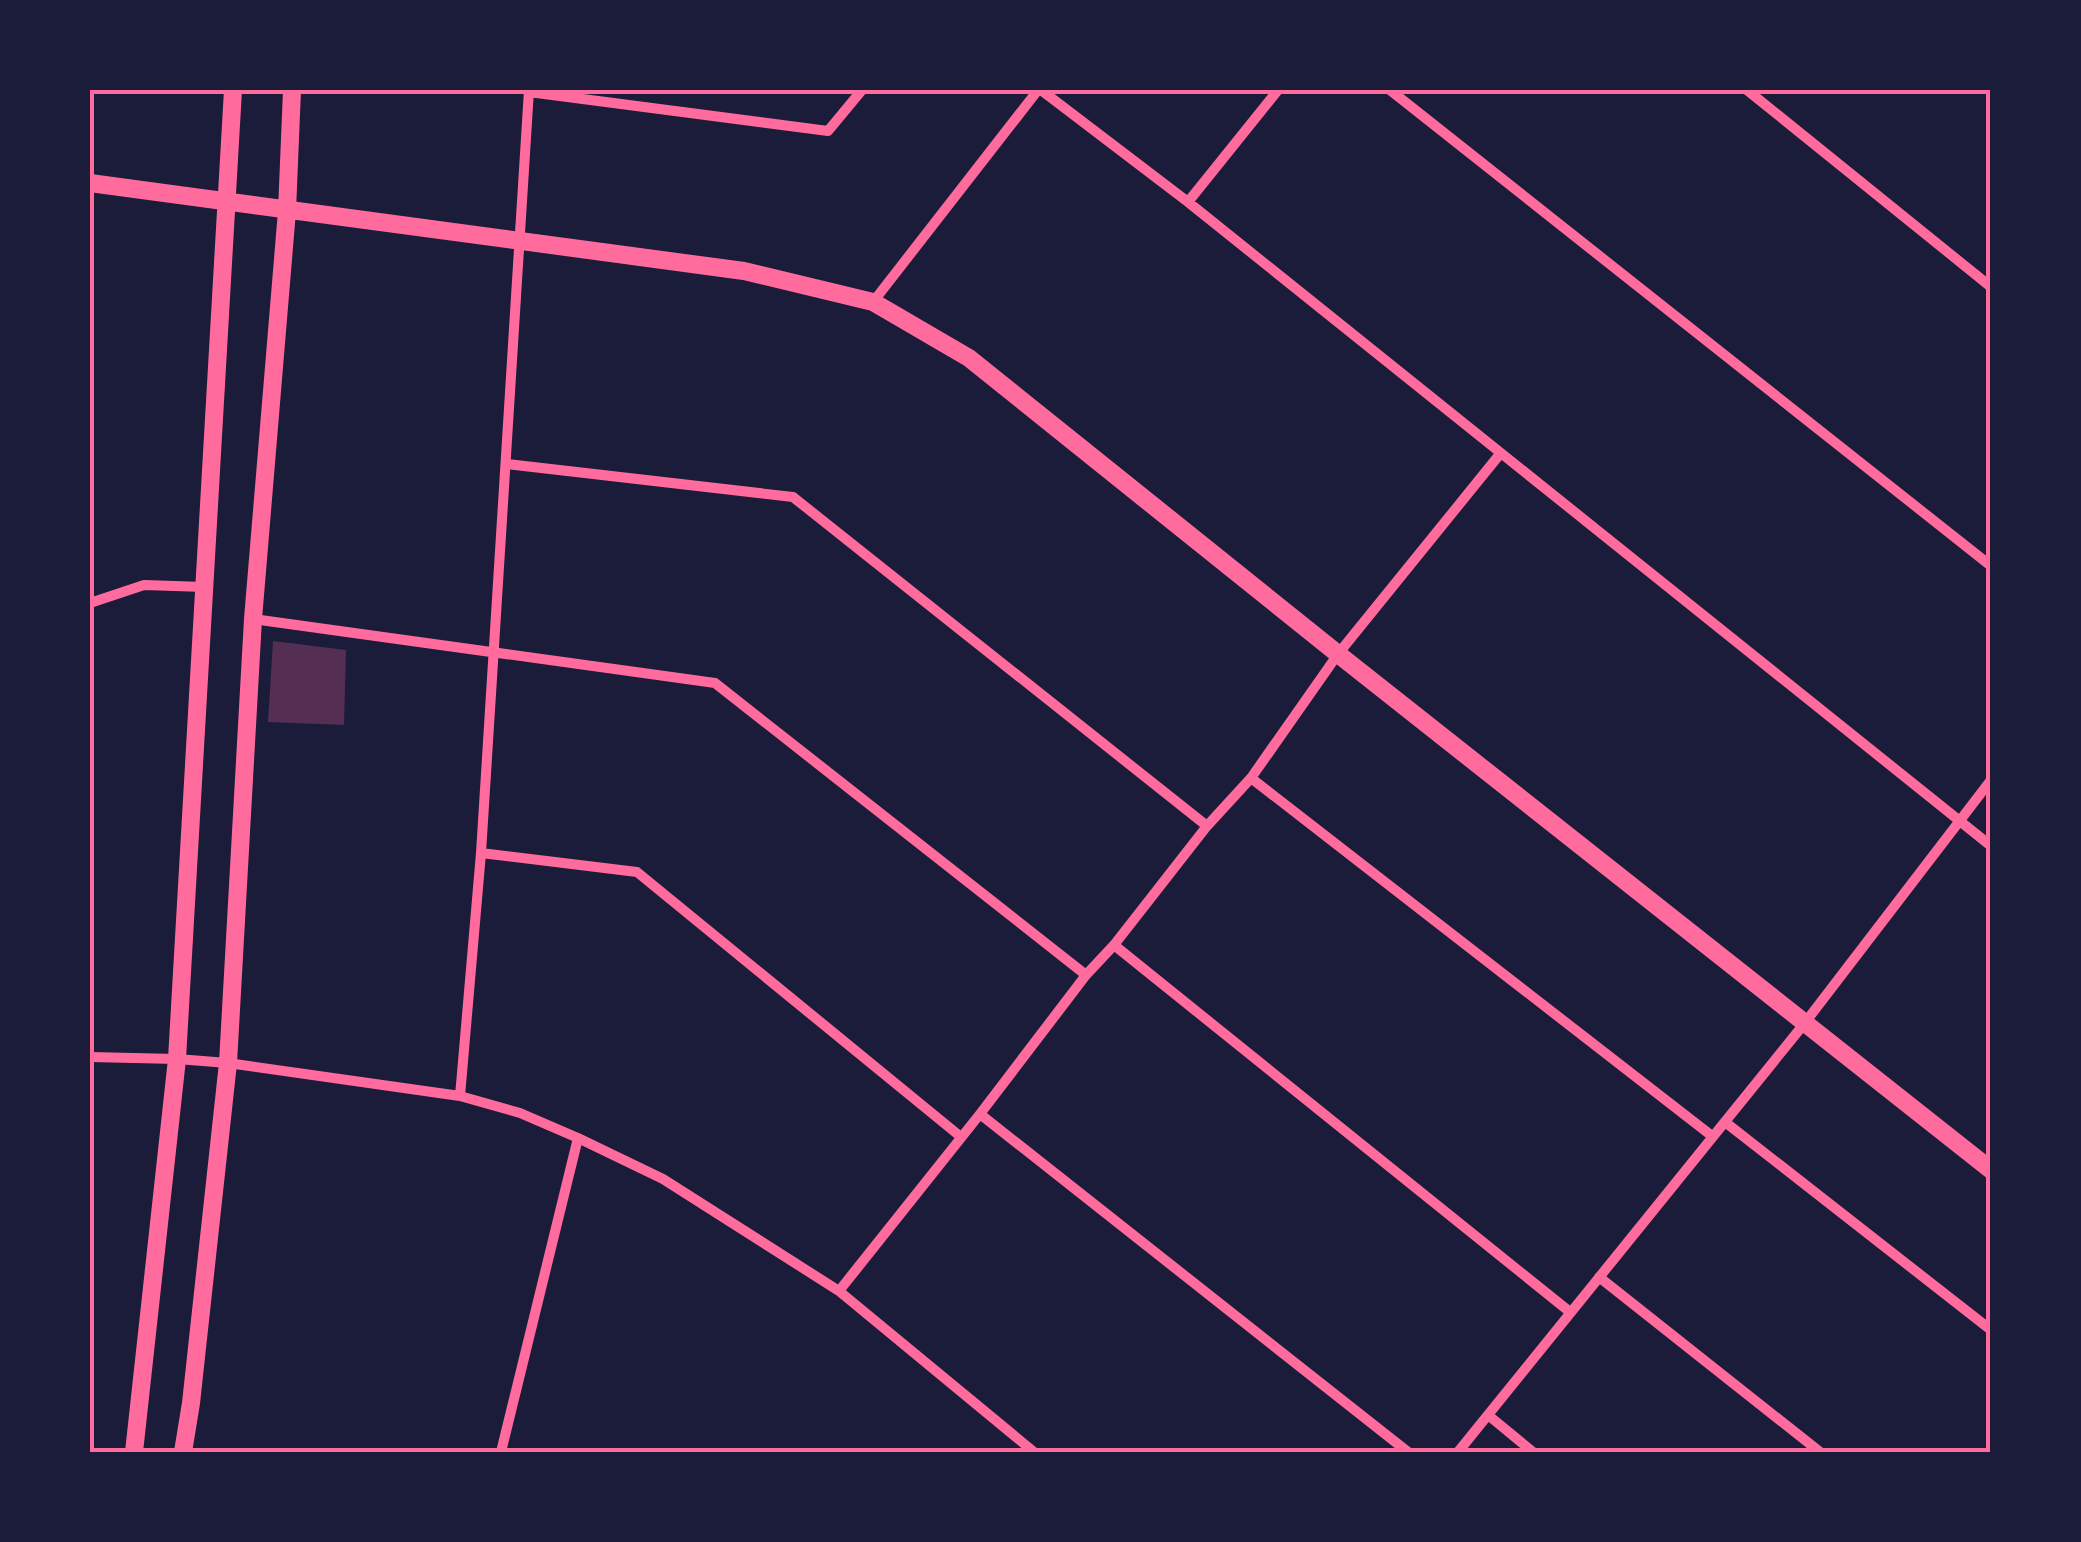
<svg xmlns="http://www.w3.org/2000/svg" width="2081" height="1542" font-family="Montserrat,sans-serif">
<rect width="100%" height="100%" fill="#1b1b3a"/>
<!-- building -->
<path fill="#542f53" d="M273 641 346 650 344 725 268 722Z"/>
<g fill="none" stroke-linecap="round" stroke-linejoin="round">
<!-- minor -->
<path stroke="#ff6b9d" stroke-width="10" d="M1041 90 1188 202 1991 846
M1390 90 1991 566
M1747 90 1991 287
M529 92 828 131 862 90
M1188 202 1278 90
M873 302 1038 90
M507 464 793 497 1207 826
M90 603 144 585 205 587
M253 619 715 683 1086 975
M1251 778 1712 1136
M481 853 637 872 961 1137
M1114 945 1570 1312
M90 1057 177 1059 228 1063 460 1096 520 1113 578 1138 663 1179 839 1291 1034 1452
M460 1096 481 853 529 90
M980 1114 1408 1452
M1725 1122 1991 1330
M1599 1277 1820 1452
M839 1291 980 1114 1086 975 1114 945 1207 826 1251 778 1338 654 1500 454
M1488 1415 1533 1452
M501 1452 578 1138
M1458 1452 1804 1024 1991 780"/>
<!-- tertiary -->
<path stroke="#ff6b9d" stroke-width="18" d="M90 183 744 271 873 302 969 358 1338 654 1991 1170
M134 1452 177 1059 233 90
M183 1452 191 1403 228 1063 253 619 287 211 292 90"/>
</g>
<!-- border -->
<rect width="2081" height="1542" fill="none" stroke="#1b1b3a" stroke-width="185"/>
<rect x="92" y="92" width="1896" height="1358" fill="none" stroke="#ff6b9d" stroke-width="4"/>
</svg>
